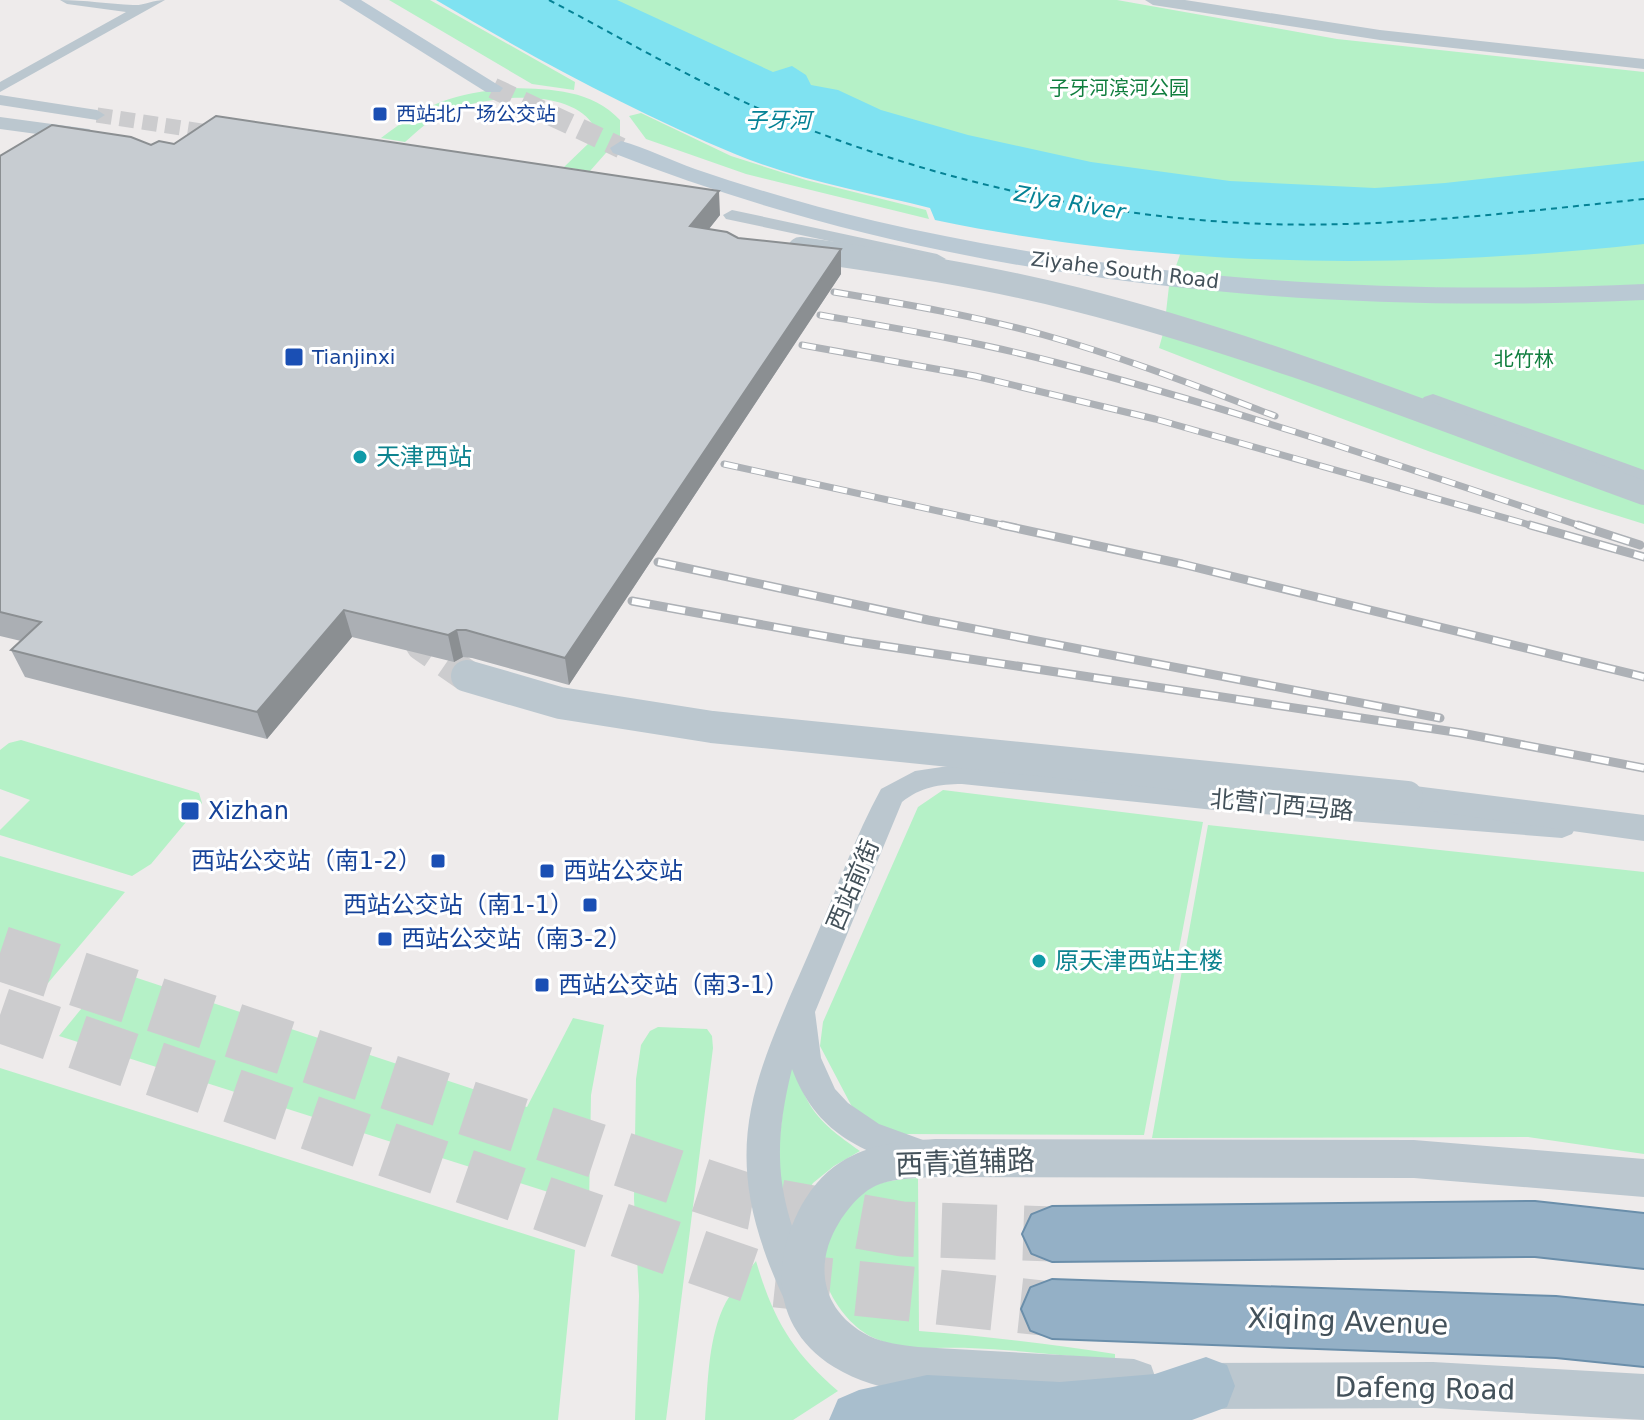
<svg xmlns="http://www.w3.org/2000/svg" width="1644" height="1420" font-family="'DejaVu Sans','Noto Sans SC',sans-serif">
<rect width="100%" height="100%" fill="#eeebeb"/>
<!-- green -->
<path fill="#b5f1c7" d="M389 0H430L575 82 574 90 532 84Z
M591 0H1117L1337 39 1644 72V173L1402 197 1232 191 893 129Z
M513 88C552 89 592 90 620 120V137L590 171 564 167 590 142 595 128C571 84 477 96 440 115 427 121 416 133 405 142L381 138C428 102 454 93 513 88Z
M641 113 731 156 806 180 926 210 929 219 746 174 646 139 629 116Z
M1644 229V524C1479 474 1319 410 1159 348L1164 330 1169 286 1183 246Z
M21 740 199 793 202 803 151 864 132 876 0 835V830L30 800 0 789V750L9 743Z
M943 790 1203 822 1144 1135 899 1134 861 1117 851 1105 820 1046 823 1022 918 807Z
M1208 825 1644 872V1154L1528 1137 1152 1138Z
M0 856 125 892 48 983 0 968Z
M113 970 527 1107 573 1018 604 1025 591 1095 589 1205 59 1036Z
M658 1027 707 1029 712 1036 713 1048 666 1420H635L639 1296 634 1199 636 1079 641 1045 650 1031Z
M789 1059C810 1110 813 1118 860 1151L834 1166 813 1183 788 1223 776 1168Z
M0 1068 575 1250 558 1420H0Z
M918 1178 919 1331C985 1336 1050 1344 1115 1354V1360C1067 1356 1018 1350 969 1348 936 1347 905 1352 874 1338 854 1329 838 1309 829 1290 820 1268 823 1245 835 1226 859 1187 872 1181 918 1178Z
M756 1261C773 1319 792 1352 838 1391L793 1420H705C708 1382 708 1336 726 1302 734 1288 746 1274 756 1261Z"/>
<!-- water -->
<path fill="#7fe2f1" d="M436 0H617L773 72 792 66 806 75 811 85 838 90 881 110 968 135 1091 162 1230 181 1375 188 1445 183 1644 161V244C1407 270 1170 269 935 220L930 208C865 192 797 180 735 154 632 111 532 57 436 0Z"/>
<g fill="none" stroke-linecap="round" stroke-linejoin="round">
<!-- ferry -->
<path stroke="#058295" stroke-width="2" stroke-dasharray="6 5" stroke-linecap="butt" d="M549 0C631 43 711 91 798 125 945 183 1105 218 1264 224 1390 228 1518 212 1644 199"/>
<!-- minor-tunnel -->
<path stroke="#ccccce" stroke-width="15" stroke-dasharray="15 8" stroke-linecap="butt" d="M97 115 227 135"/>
<!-- tertiary-tunnel -->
<path stroke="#ccccce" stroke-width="32" stroke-dasharray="32 16" stroke-linecap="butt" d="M414 629 422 645 467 676"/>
<!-- secondary-tunnel -->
<path stroke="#ccccce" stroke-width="21" stroke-dasharray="21 11" stroke-linecap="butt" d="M493 88 621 148"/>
<!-- trunk-tunnel -->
<path stroke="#ccccce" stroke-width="55" stroke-dasharray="55 27" stroke-linecap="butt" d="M0 953 751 1202 902 1229 1052 1234
M0 1015 758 1278 1052 1309"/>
<!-- trunk casing -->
<g stroke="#6a8eaa" stroke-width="4">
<path id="trunk" d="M1535 1202 1644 1214V1268L1535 1256 1052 1261 1032 1253 1023 1234 1032 1215 1052 1207Z
M1052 1280 1556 1297 1644 1306V1366L1556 1357 1052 1338 1031 1330 1022 1309 1031 1288Z"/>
</g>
<!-- minor -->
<path fill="#bbc7cf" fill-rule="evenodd" d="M60 0C85 0 109 4 133 5 143 6 153 0 165 0L0 92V82L126 12 67 4Z
M0 95 97 110 105 115 97 120 0 105Z
M732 210 937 254 946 259 937 264 726 219 723 215Z
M962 764 1224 791 1562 816 1572 820 1576 827 1572 834 1562 838 1224 811 962 784C939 784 921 787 902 802L815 1012 821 1058 835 1089 848 1103 879 1124 934 1144 939 1155 934 1166 922 1170C861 1152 816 1133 792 1069 769 1162 780 1203 816 1289L811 1301 798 1307 785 1301C713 1148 753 1083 815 939 837 889 855 836 881 789L915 771Z"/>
<!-- tertiary -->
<path fill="#bbc7cf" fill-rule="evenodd" d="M1145 0H1185L1380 30 1644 59V69L1380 40 1153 5Z
M0 117 89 129 99 135 89 141 0 129Z
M1433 394 1644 470V487L1424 407 1420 402 1424 397Z
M1407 785 1644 815V841L1395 806 1390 797 1395 788Z
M935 1139 1414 1140 1644 1159V1197L1414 1178 935 1177C917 1178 897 1178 880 1184 863 1190 849 1207 840 1221 812 1265 822 1312 869 1336 884 1343 902 1345 918 1347L1134 1359 1151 1365 1157 1382 1151 1399 1134 1405C1085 1402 1037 1399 988 1396 935 1394 881 1396 834 1367 775 1330 770 1269 798 1212 808 1192 822 1174 841 1162 869 1144 903 1141 935 1139Z
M1433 1362 1644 1374V1420L1433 1408 1192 1409 1175 1403 1169 1386 1175 1369 1192 1363Z"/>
<!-- secondary -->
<path fill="#bac9d4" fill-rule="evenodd" d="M339 0H361L503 88 500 92H486Z
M621 141C646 148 670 160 695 169 754 189 814 207 875 221 1125 279 1387 296 1644 284V300C1297 316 938 281 613 153L610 148Z"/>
<!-- primary -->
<path fill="#a8becd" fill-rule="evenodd" d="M1206 1357 1227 1365 1235 1386 1227 1407 1192 1420H829L838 1399 859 1390 927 1375 1060 1382 1155 1374Z"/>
<!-- trunk -->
<use href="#trunk" fill="#94b0c6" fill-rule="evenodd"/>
<!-- rail-far1 casing -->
<g stroke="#adb1b6" stroke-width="7">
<path id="rail-far1" d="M834 292C905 304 975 316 1044 335 1123 357 1199 387 1275 416
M820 315C900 329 979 342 1058 363 1235 409 1410 469 1584 527
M802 345 975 376 1155 419 1537 527
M724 464 1011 527"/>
</g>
<!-- rail casing -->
<g stroke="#adb1b6" stroke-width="9">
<path id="rail" d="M1002 525 1182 564 1644 677
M1530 525 1644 557
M1578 525 1640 545
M658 562 928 620 1440 718
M632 601 851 641 1461 733 1644 768"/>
</g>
<!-- rail-far1 -->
<use href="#rail-far1" stroke="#fff" stroke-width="5" stroke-dasharray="14" stroke-linecap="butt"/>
<!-- rail -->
<use href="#rail" stroke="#fff" stroke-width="6" stroke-dasharray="18" stroke-linecap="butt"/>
<!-- tertiary-bridge-far1 -->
<path stroke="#bbc7cf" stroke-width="24" d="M800 249C892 262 984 276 1075 299 1269 348 1456 425 1644 493"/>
<!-- tertiary-bridge -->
<path stroke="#bbc7cf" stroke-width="32" d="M467 676 560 703 712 727 1407 797"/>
</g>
<!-- wall -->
<path fill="#abafb4" d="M151 145 720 215 709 229 738 238 841 274 569 685 472 658 463 657 454 662 352 637 267 739 25 677 11 650 21 641 0 636V156Z"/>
<!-- shaded-wall -->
<path fill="#8b8f92" d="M719 191 720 215 692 250 690 226Z
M841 249V274L569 685 565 658Z
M344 610 352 637 267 739 257 712Z
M457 630 463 657 454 662 448 635Z"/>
<!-- building -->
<path fill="#c7ccd1" stroke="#8b8f92" stroke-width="2" d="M216 116 719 191 690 226 727 232 738 238 841 249 565 658 466 630H457L448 635 344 610 257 712 11 650 41 622 0 612V156L52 125 131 137 151 145 159 141 174 144Z"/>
<!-- markers -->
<g fill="#1a4fb4" stroke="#fff" stroke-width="3">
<rect x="372" y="106" width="16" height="16" rx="4"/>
<rect x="284" y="347" width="20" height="20" rx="4"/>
<rect x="180" y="801" width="20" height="20" rx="4"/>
<rect x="430" y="853" width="16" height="16" rx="4"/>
<rect x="539" y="863" width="16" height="16" rx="4"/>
<rect x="582" y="897" width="16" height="16" rx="4"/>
<rect x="377" y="931" width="16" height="16" rx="4"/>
<rect x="534" y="977" width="16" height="16" rx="4"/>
</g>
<g fill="#0f9aa8" stroke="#fff" stroke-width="3">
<circle cx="360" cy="457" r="8"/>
<circle cx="1039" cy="961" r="8"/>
</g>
<g text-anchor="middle" stroke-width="6" stroke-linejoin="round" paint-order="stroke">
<!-- far-park labels -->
<g font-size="20" fill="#107e3e" stroke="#fff">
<text x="1119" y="95">子牙河滨河公园</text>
<text x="1524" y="366">北竹林</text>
</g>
<!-- far-transit labels -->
<g font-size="20" fill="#164399" stroke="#fff" text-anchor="start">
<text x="396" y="121">西站北广场公交站</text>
<text x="312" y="364">Tianjinxi</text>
</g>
<!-- far-street labels -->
<g font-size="20" fill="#43515a" stroke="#fff">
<text transform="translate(1125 270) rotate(7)" y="7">Ziyahe South Road</text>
</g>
<!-- far-water labels -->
<g font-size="22" font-style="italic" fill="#058295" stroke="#fff">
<text x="778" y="128">子牙河</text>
<text transform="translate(1070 202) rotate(10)" y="8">Ziya River</text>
</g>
<!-- culture labels -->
<g font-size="24" fill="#0d838f" stroke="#fff" text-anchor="start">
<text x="376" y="465">天津西站</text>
<text x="1055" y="969">原天津西站主楼</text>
</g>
<!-- street labels -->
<g font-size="24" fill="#43515a" stroke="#fff">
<text transform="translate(1282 805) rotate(5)" y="8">北营门西马路</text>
<text transform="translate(853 885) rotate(-67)" y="8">西站前街</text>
</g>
<!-- transit labels -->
<g font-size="24" fill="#164399" stroke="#fff" text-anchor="start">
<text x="208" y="819">Xizhan</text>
<text x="422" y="869" text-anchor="end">西站公交站（南1-2）</text>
<text x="563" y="879">西站公交站</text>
<text x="574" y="913" text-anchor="end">西站公交站（南1-1）</text>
<text x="401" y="947">西站公交站（南3-2）</text>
<text x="558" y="993">西站公交站（南3-1）</text>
</g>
<!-- near-street labels -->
<g font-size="28" fill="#43515a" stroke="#fff">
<text transform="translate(965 1162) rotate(-2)" y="10">西青道辅路</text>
<text transform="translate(1348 1321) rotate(2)" y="10">Xiqing Avenue</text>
<text transform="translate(1425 1388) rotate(1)" y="10">Dafeng Road</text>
</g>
</g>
</svg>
